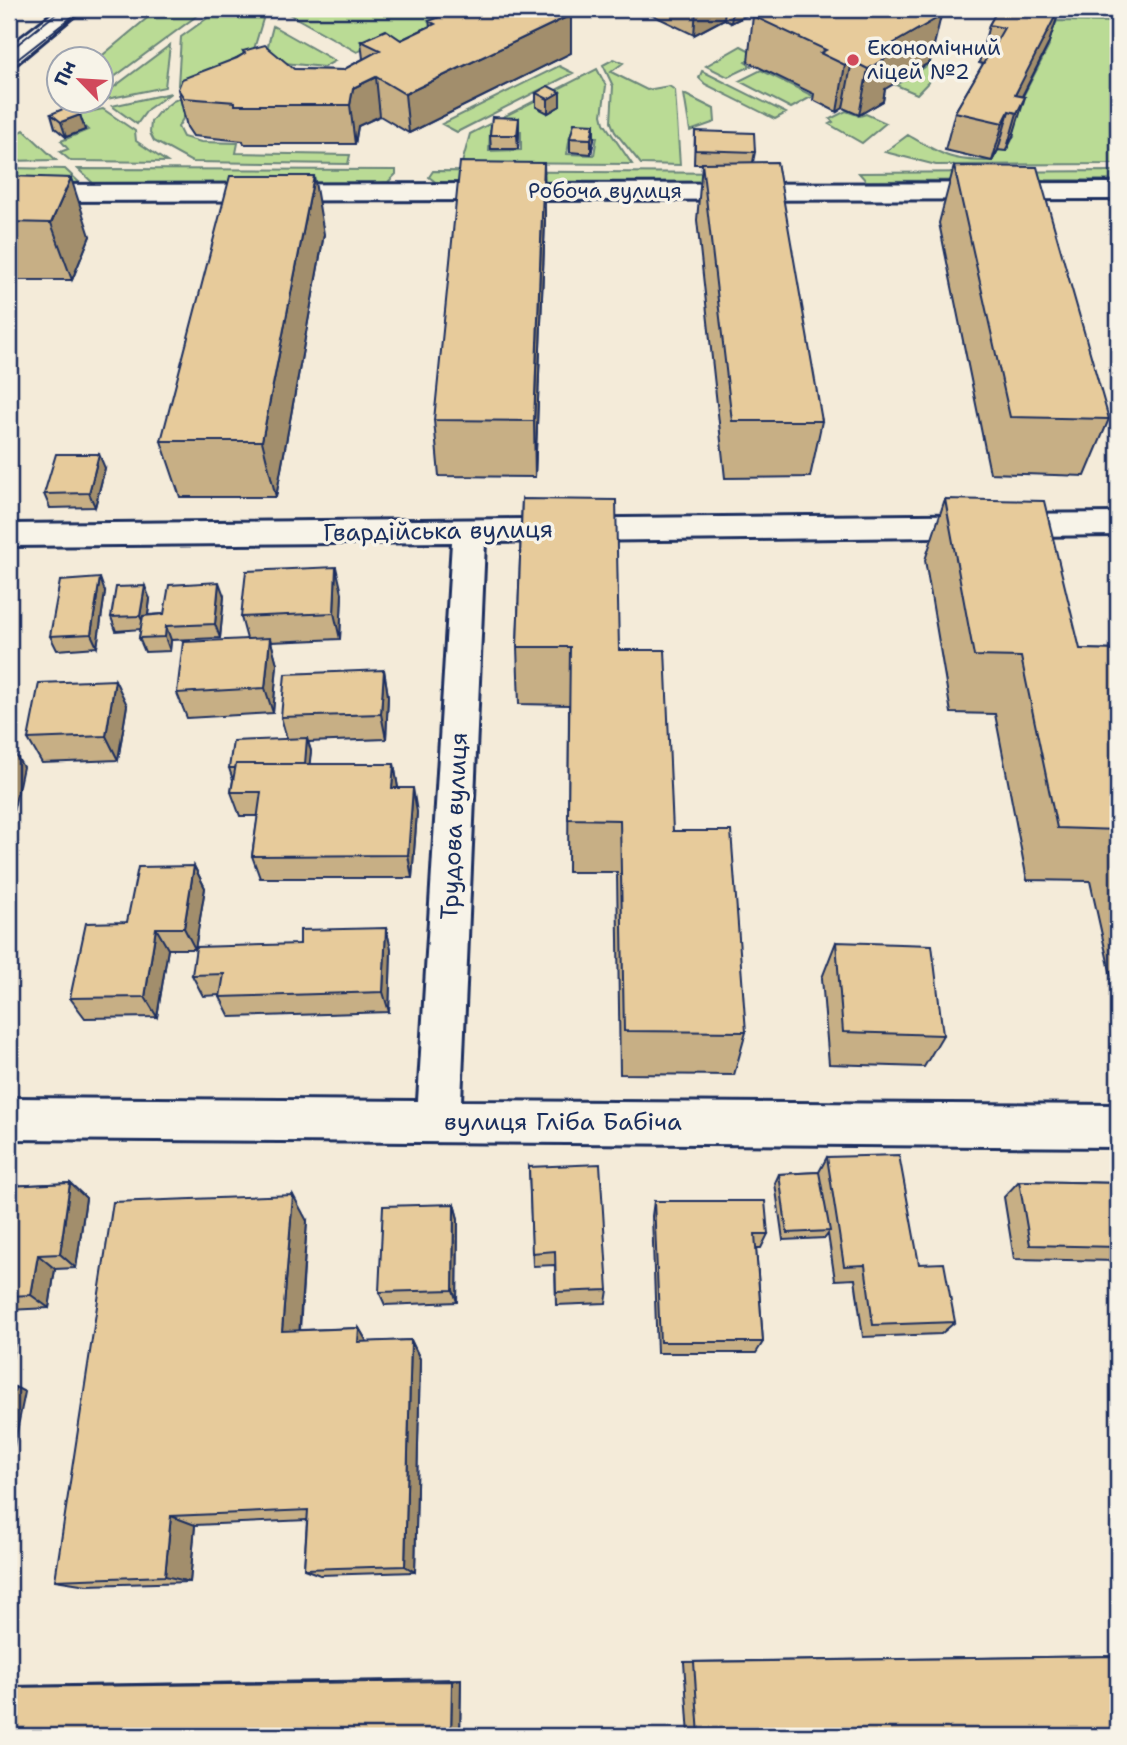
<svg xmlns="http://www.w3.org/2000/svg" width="1127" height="1745" font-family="'Shantell Sans',sans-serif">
<rect width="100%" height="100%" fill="#f4ebd9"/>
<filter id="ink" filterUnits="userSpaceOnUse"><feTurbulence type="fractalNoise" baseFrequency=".0143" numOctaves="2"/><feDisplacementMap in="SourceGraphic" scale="14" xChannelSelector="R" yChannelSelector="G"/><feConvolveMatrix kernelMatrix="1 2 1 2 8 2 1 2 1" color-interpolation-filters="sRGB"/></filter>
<g filter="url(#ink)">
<!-- green -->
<path fill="#badb95" stroke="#6a857a" stroke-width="2" fill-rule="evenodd" d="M158 9H206L102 86V60L98 59Z
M220 9H245L263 19 251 59 212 69 178 85 181 37Z
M280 9H430L455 22 381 57 364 49 357 52Z
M1057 21 1118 22V164L936 165 885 152 908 135C944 156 950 161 992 161L998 150 1006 151 1014 136 1004 133 1049 46 1046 44Z
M273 26 335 61 324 67 264 61Z
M170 45 165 87 102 100V96Z
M741 46 758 55 745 62 751 66 728 77 706 66Z
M614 59 623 63 611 72 647 90 669 86 675 90 680 165 641 164 615 132 611 122 613 86 603 65Z
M930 64 941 69 917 94 896 85Z
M559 66 573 73 457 132 442 124Z
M597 69 606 86 602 115 604 123 632 164 462 163 470 134ZM490 131H521V150L489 151ZM570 136 597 137 594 155 567 154Z
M761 70 813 96 791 108 739 81Z
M702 71 786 113 775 119 705 84 699 78Z
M229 78 184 117 178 127 183 137 201 142 238 143 236 153 350 155 348 164 192 162 154 141 150 133 151 122 158 113 173 101Z
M171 93 148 109 137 124 112 106Z
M684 94 714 109 715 122 690 131Z
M103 109 135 131 136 141 167 162 71 161 60 152 68 149 61 141 88 130 72 115Z
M846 111 860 116 866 114 886 123 862 143 829 124 833 122 830 119Z
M24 130 56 160 9 161V153L15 152V142L10 141 9 138Z
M9 168 65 169 81 184H9Z
M78 169 396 170V174L388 182 378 183 94 184Z
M433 171 750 173 730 182 438 184 429 177Z
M1118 171V180L866 181 859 173Z"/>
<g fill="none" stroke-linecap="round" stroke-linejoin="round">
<!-- minor casing -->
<g stroke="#1b2f5e" stroke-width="6">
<path id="minor" d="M58 9H82L17 63 9 65V47Z
M1118 183V199L9 201V185Z
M1118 513V535L485 542 461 1101 1118 1105V1147L9 1139V1098L418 1101 452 542 9 546V524Z"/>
</g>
<!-- minor -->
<use href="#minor" fill="#f7f3e8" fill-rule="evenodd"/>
<!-- tram -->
<path stroke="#1b2f5e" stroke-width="2" d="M9 51 62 9
M9 66 82 9"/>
</g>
<!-- wall -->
<path fill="#c7af85" stroke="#1b2f5e" stroke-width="2" d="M640 9H759L731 23 724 19 694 35Z
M760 9H924L930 62 885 89 883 101 859 115 843 108 837 112 813 100 814 94 748 62 753 16 759 13Z
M998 9H1060L1048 45 1022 97 1013 136 1006 151 998 150 992 161 945 150 955 112 983 64 979 63 989 25Z
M571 15V53L409 133 380 116 358 126 355 144H244L243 141 193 136 187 127 178 89 244 54 243 51 294 69 343 70 363 59 361 41 401 40 430 26 429 21 449 17Z
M560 92V106L548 113 536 107V93Z
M51 114 80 115 85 130 66 137 55 128Z
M519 118V132L518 149H491L490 135Z
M695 131 755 152 753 162 822 421 810 477 725 478 697 220 702 164H694Z
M570 138 594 139 591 154 570 152Z
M544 163 545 220 535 477 439 476 434 420Z
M954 166 1109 419 1085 476 990 473 939 223Z
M9 176 90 236 72 280H9Z
M324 234 276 497H180L161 441Z
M105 468 95 507 50 508 44 494Z
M522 499 619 650 673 831 746 1032 734 1075 620 1074 617 872H568L569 705 519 704 517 647Z
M945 499 1080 649 1118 650V1007L1090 881 1027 880 995 714 951 713 925 560Z
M105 592 97 647 57 650 50 636Z
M342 593 340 639 271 642 277 664 273 713 187 718 177 693 247 639 241 617Z
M224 596 220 638 171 640 170 651 145 652 139 638 141 629 116 631 111 617 150 599 148 615 164 614Z
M384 670 388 696 386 739 308 742 311 751 309 764H394L398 788 417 812 412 878H260L252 856 258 816H240L231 792 233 780 229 768 287 739 281 717Z
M127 705 118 760 42 763 28 739Z
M194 866 205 888 195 949H168L157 1017 85 1018 70 998 127 922Z
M386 928 391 949 389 1012 230 1017 220 997V995L203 996 192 975 300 944Z
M836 942 943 1035 924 1067 829 1064 822 978Z
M827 1157 919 1264 955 1322 941 1334 863 1337 855 1279 835 1280 828 1234 825 1238 783 1240 775 1183 779 1174 819 1172Z
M529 1167 608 1290 606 1303 556 1305 555 1265 533 1266Z
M1019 1181 1118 1183V1261L1014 1259 1004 1197Z
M70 1183 86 1198 76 1268 55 1269 49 1308 9 1310V1186Z
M654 1201 768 1234 761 1248H756L763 1342 756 1353H657L652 1216Z
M454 1204 458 1219 457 1302 385 1305 379 1292Z
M307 1221 300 1330 359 1328 367 1342 411 1340 420 1359 415 1572 320 1575 304 1569 307 1520 195 1525 190 1582 87 1585 55 1580Z
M1118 1656V1736H689L684 1662Z
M461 1679 460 1736H9V1686Z"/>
<!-- shaded-wall -->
<path fill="#a28e6c" stroke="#1b2f5e" stroke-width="2" d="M696 9H725L724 19 694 35Z
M733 9H759L731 23Z
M1055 9H1060L1048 45 1014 112 1015 95Z
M571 15V53L409 133 405 94Z
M941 16 930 62 885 89 883 101 859 115 868 69 882 50Z
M852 61 843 108 837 112 845 65Z
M376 77 380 116 358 126 355 144 350 105 353 88Z
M560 92V106L548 113V99Z
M1025 97 1013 136 1006 151 1017 113Z
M1009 111 998 150 992 161 1003 123Z
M80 115 85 130 66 137 61 122Z
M519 118V132L518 149 517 135Z
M594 124V139L591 154V139Z
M9 127 14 142 13 150H9Z
M544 163 545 220 535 477 534 421Z
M314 176 324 234 276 497 262 441Z
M71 178 90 236 72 280 51 223Z
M99 454 105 468 95 507 89 493Z
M336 567 342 593 340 639 334 613Z
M100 578 105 592 97 647 91 634Z
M219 582 224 596 220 638 215 624Z
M145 586 150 599 146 629 140 616Z
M166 626 171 640 170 651 165 637Z
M270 638 277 664 273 713 265 688Z
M384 670 388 696 386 739 381 714Z
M115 680 127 705 118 760 106 736Z
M307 738 311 751 308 779 304 766Z
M9 744 23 767 9 831Z
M394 764 398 788H392Z
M413 788 417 812 412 878 408 855Z
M194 866 205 888 195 949 184 928Z
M156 928 168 949 157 1017 145 997Z
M386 928 391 949 389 1012 383 992Z
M70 1183 86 1198 76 1268 60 1254Z
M293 1195 307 1221 298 1350 282 1331Z
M454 1204 458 1219 457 1302 453 1290Z
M38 1255 55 1269 49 1308 31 1295Z
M359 1328 370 1347 358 1342Z
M9 1334 16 1338 9 1375Z
M411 1340 420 1359 415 1572 405 1566Z
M15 1387 25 1392 14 1446 9 1444V1416Z
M171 1516 195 1525 190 1582 165 1576Z
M461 1679 460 1736H451L452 1681Z"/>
<!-- building -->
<path fill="#e7cb9b" stroke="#1b2f5e" stroke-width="2" d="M468 9H559L571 15 405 94 376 77 353 88 350 105H235V102L184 98 178 89 182 79 237 58 245 53 243 51 265 45 294 69 343 70 380 50 361 41 386 30 401 40 435 24 429 21 437 18 444 14 449 17Z
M766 9H924L941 16 882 50 892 54 868 69 852 61 845 65 820 53 826 50 753 16Z
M998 9H1059L1015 95 1025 97 1017 113 1009 111 1003 123 955 112 1004 28 989 25Z
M548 86 560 92 548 99 536 93Z
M70 106 80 115 61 122 51 114Z
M492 117 519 118 517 135H490Z
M574 123 594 124 591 139 570 138Z
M695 131 754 133 755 152 695 150Z
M460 162 544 163 534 421 434 420Z
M777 162 822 421H732L702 163Z
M954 166 1037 167 1109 419 1010 417Z
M9 176 71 178 51 223 9 222Z
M230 176H314L262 441H161Z
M56 454H99L89 493 44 494Z
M522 499 616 500 619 650H665L673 831H731L746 1032 624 1031 620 820 568 819 570 647H517Z
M945 499 1044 501 1080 649 1118 650V830L1057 828 1021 657 974 656Z
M336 567 334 613 241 617 246 571Z
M100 578 91 634 50 636 60 581Z
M219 582 215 624 166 626 165 637 139 638 143 616 164 614 169 585Z
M145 586 140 616 111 617 116 587Z
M270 638 265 688 177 693 183 642Z
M384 670 381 714 281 717 285 674Z
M115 680 106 736 28 739 39 683Z
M307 738 305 764H236L235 768H229L233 741Z
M236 764H394L392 788H413L408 855 252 856 261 792H231Z
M194 866 184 928H156L145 997 70 998 86 923 127 922 138 867Z
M386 928 383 992 220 997 224 974 192 975 196 947 300 944V930Z
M836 942 932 945 943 1035 843 1032Z
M899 1155 919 1264 944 1263 955 1322 873 1325 865 1265 844 1266 827 1157Z
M600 1164 608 1290 556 1292 555 1251 532 1253 529 1167Z
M819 1172 830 1231 787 1233 779 1174Z
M1019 1181 1118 1183V1247L1030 1245Z
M70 1183 60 1254 38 1255 31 1295 9 1296V1186Z
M293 1195 282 1331 359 1328 358 1342 411 1340 405 1566 304 1569 308 1510 171 1516 165 1576 55 1580 113 1202Z
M654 1201H765L768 1234H755L763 1342H660Z
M454 1204 453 1290 379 1292 383 1206Z
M9 1387H15L9 1416Z
M1118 1656V1736H699L694 1662Z
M452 1681 451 1736H9V1687Z"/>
</g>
<!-- markers -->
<circle fill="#d1495b" stroke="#f7f3e8" stroke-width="2.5" cx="853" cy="60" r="7"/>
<g text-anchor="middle" stroke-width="7" stroke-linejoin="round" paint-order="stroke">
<!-- far-poi labels -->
<g font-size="21" fill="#1b2f5e" stroke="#f7f3e8" text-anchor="start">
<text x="867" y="55">Економічний<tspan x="867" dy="24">ліцей №2</tspan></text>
</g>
<!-- far-street labels -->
<g font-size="21" fill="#1b2f5e" stroke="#f7f3e8">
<text x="605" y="198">Робоча вулиця</text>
</g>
<!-- street labels -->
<g font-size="24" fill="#1b2f5e" stroke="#f7f3e8">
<text transform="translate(438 531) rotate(-1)" y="8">Гвардійська вулиця</text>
<text transform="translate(454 826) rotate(-87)" y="8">Трудова вулиця</text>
<text x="563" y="1130">вулиця Гліба Бабіча</text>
</g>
</g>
<!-- margin -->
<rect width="1127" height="1745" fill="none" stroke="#f7f3e8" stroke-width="35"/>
<rect x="18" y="18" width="1092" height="1710" fill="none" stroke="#1b2f5e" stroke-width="2.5" filter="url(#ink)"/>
<!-- north arrow -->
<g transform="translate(80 80) rotate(295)"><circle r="33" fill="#f7f3e8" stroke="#9fa5b1" stroke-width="2"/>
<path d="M0-5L12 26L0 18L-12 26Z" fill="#d1495b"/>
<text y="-10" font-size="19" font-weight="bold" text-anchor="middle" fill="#1b2f5e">Пн</text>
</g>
</svg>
